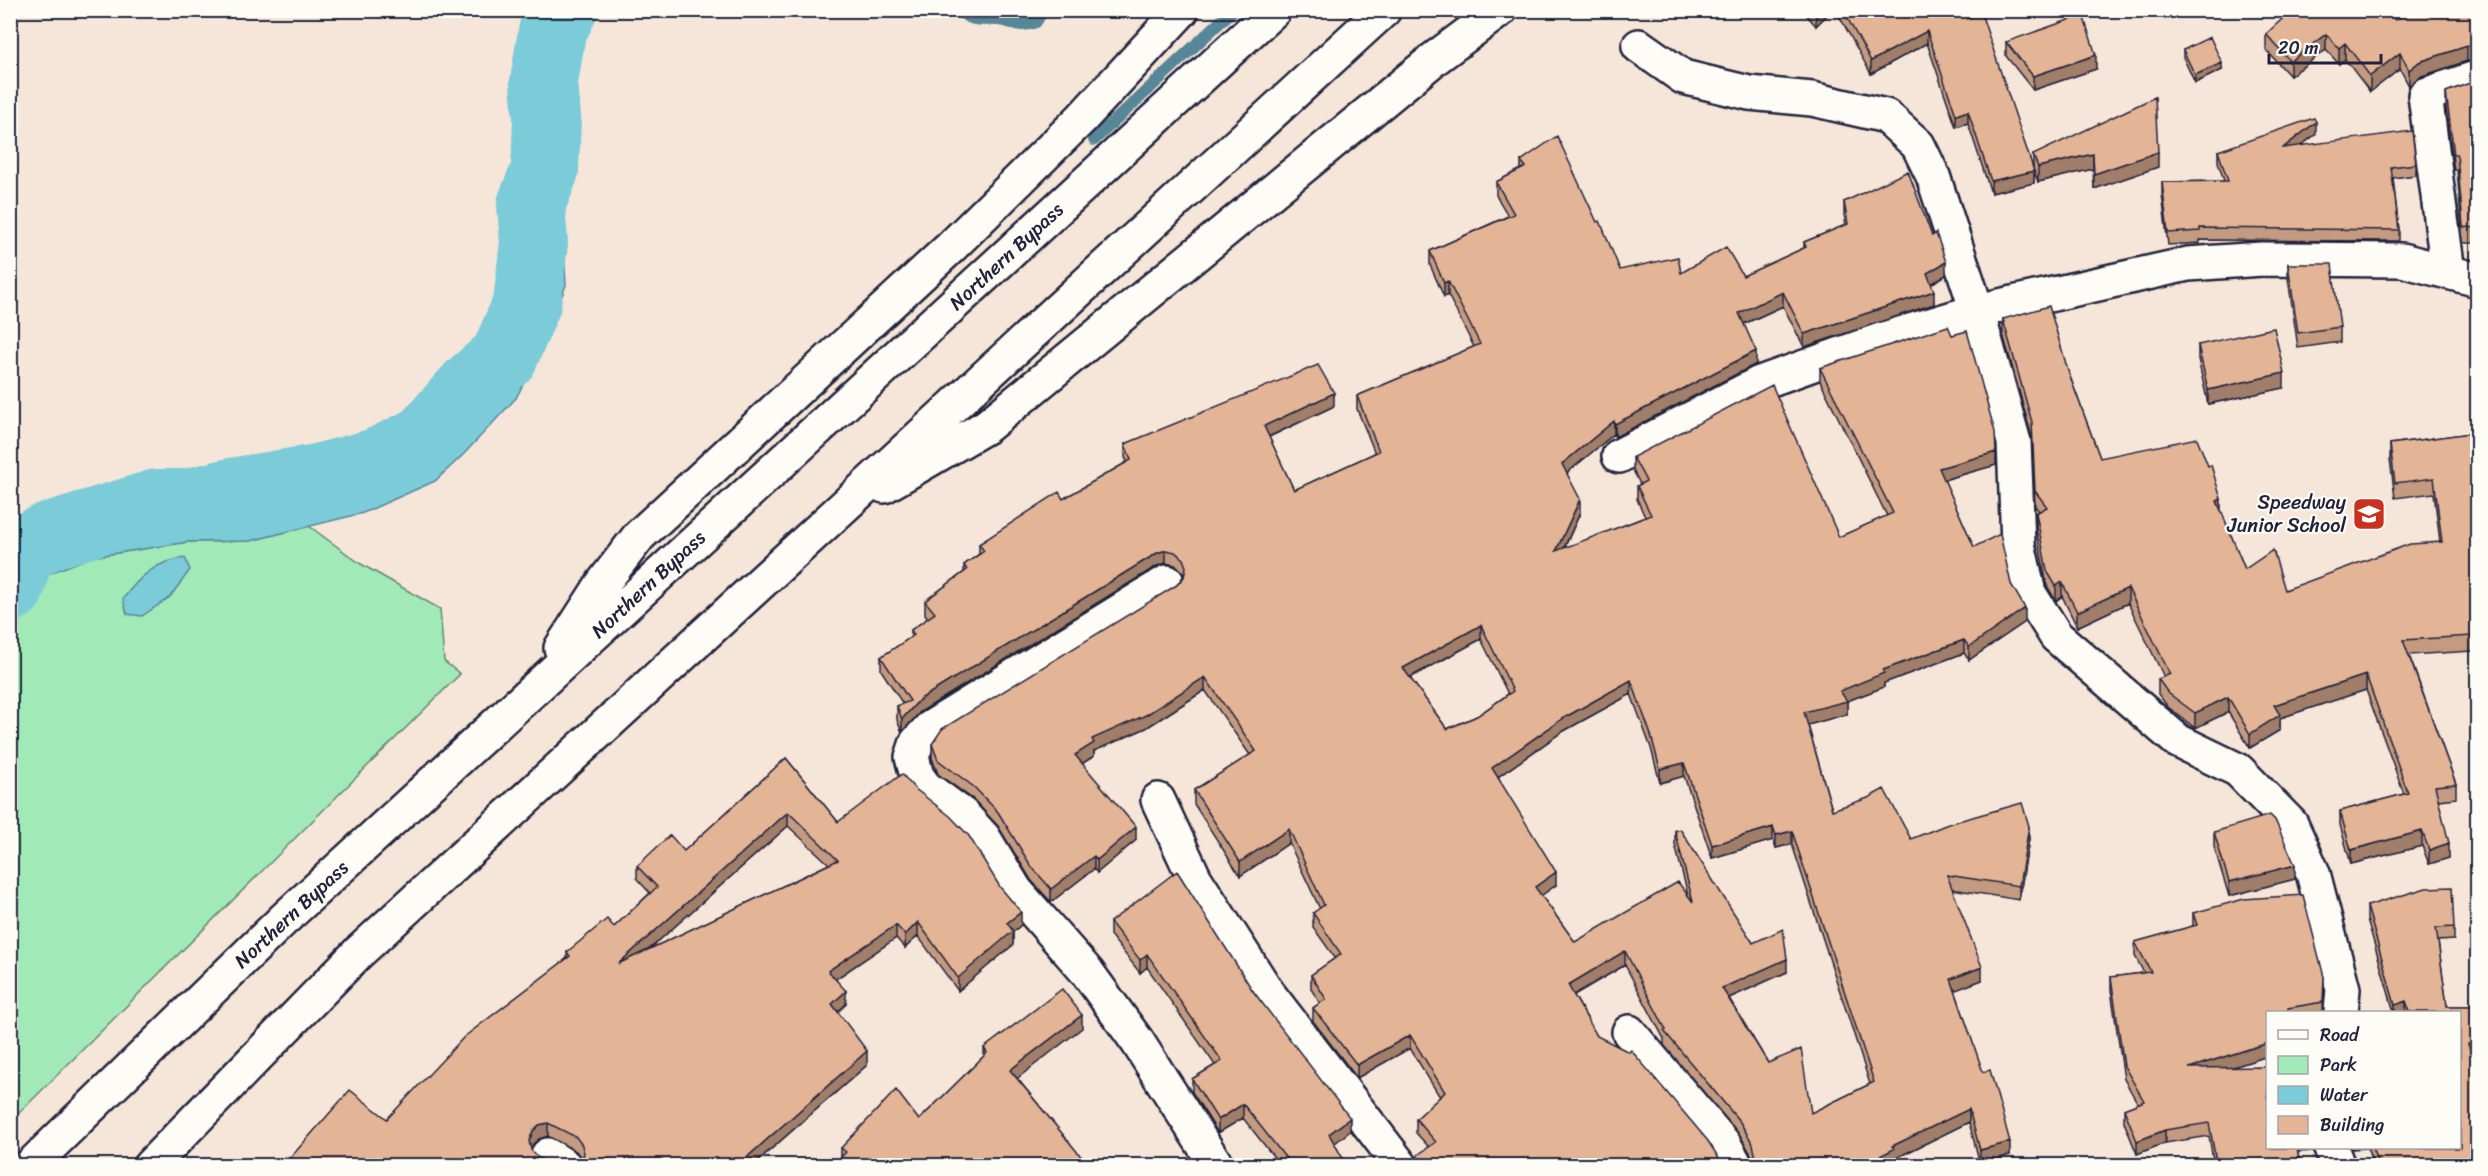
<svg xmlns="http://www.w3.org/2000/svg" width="2488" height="1176" font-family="Sriracha,sans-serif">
<rect width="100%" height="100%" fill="#f6e6da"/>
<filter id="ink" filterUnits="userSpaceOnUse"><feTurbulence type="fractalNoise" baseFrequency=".0167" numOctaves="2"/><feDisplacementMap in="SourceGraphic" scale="12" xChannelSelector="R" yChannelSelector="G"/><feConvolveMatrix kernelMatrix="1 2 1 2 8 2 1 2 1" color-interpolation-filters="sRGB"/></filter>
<g filter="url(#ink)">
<!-- green -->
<path fill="#a1e9b6" stroke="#628678" stroke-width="1.5" d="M309 526 361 564 440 609 444 661 460 674 11 1121V588L91 557 188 542 250 541Z"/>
<!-- water -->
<path fill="#7bcbd8" stroke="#578799" stroke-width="1.5" d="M575 11H599L576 55 567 109 572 163 568 194 562 214 566 285 543 347 516 398 463 455 435 481 363 513 250 541 188 542 91 557 11 588 51 556 170 515 236 496 285 485 307 483 339 487 380 481 393 468 414 461 442 444 503 373 520 328 528 296 522 253 534 216 542 142 555 73Z
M185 558 190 570 170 597 142 616 127 614 123 599C139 577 156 561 185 558Z"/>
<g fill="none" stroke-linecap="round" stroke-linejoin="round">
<!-- stream -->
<path stroke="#578799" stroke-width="12" d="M957 10C975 23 978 19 998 20 1017 22 1014 29 1036 22L1043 10
M1094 140 1233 10"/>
<!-- river -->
<path stroke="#7bcbd8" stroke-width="68" d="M10 588 21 550 49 536 157 503H186L231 492 317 478 377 462 424 439 471 386 504 357 527 303 534 242 531 205 545 170 547 118 544 82 552 32 563 10"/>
<!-- minor casing -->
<g stroke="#22223b" stroke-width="38">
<path id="minor" d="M1639 46 1683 77 1749 93 1812 99 1886 116 1918 145 1933 176 1977 311 2014 442 2018 544 2029 593 2056 636 2178 741 2238 770 2291 824 2313 873 2343 989 2341 1012
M2448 272 2425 95 2473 79
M1619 456 1760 383 1883 339 1977 311 2188 264 2262 259 2402 260 2478 280
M1167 582 930 728 917 742 912 757 917 776 925 787 963 815 984 838 1016 891 1087 972 1137 1041 1217 1166
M1158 800 1195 879 1268 993 1401 1166
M1629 1032 1724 1144 1736 1166
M2331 1148 2338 1166
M548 1155 565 1166"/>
</g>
<!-- highway casing -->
<g stroke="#22223b" stroke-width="38">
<path id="highway" d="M884 486 987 426 1434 59 1500 10
M561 648 603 583 639 536 950 248 1082 118 1182 10
M30 1166 283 920 1274 10
M150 1166 358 953 1384 10"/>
</g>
<!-- minor -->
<use href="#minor" stroke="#fdfcf7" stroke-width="33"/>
<!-- highway -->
<use href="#highway" stroke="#fdfcf7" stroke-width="33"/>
</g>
<!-- wall -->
<path fill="#c49b81" stroke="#22223b" stroke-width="1.5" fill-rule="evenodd" d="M1802 10H1832L1816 26Z
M1836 10H1963L2033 169V155L2158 167 2094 189 2093 169 2038 182 2034 171V183L1991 193 1968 123 1956 127 1927 43 1871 74Z
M2478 10V61H2467L2419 77 2409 86 2400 69 2370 92 2345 59 2339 64 2326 50 2290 76 2266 50V34Z
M2006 42 2096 69 2033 90 2006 56Z
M2183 50 2222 70 2195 83 2183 57Z
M2478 80V243H2463L2457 170H2454L2446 108V92Z
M2316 134 2301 146 2416 164V175L2393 178 2399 230V241L2200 240V243L2168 245 2162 194V182L2224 181 2218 162V151Z
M1521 161 1597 222 1620 270 1743 276 1804 248V242L1846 225 1844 215V202L1946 275 1931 284 1934 304 1804 347 1783 306 1744 324 1756 364 1615 437 1614 434 1567 473 1580 513 1564 549 1645 517 1637 499V486L1640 484 1633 470V457L1839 537 1887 516 1820 381V368L1996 465 1944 480 1974 547 2011 584 2025 622 1969 660 1964 653 1884 683V687L1847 701V714L1808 725 1832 810 1911 839H2029L2019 900 1952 889 1982 980 1955 990 2010 1155 1980 1164 1969 1122 1894 1159V1163H1752L1753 1158 1740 1135 1664 1045V1039L1625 965 1574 995 1597 1036 1429 1147 1416 1133V1119L1440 1097 1410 1048 1357 1078 1313 1021V1008L1320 1003 1311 989V975L1335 958 1313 927V913L1320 909 1289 843 1240 876 1194 804V790L1250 755 1205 690 1146 728 1094 751V756L1082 764 1136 840 1097 873 1094 869 1051 902 1031 880 998 826 974 800 938 774 932 758V744L1177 585 1184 575 1183 573 1175 565 1166 563 1157 566 920 712 902 732 897 720V706L903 704 881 670V657L911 637V630L928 618 925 614V601L964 572V565L979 554V544L1063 499 1127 462 1125 457V444L1334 406 1269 437 1294 490 1375 453 1357 409V396L1474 347 1448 295 1444 297 1430 265V251L1508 216 1496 195V182L1521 169ZM1481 639 1508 694 1477 716 1447 729 1410 678ZM1631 694 1651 748 1660 783 1684 776 1712 858 1773 840 1776 848 1792 844 1870 1084 1811 1113 1768 1063 1729 998 1787 972 1753 943 1675 831V845L1688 895 1575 942 1541 895 1556 885 1498 777 1562 732Z
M2288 264 2340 327V342L2298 348 2288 278Z
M2003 319 2069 374 2100 458 2221 511 2245 569 2285 590 2440 542 2434 493 2395 498 2390 459V444L2478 432V687L2473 651 2409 655 2456 784V798L2438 800 2449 858 2429 864 2422 846 2351 864 2340 825V811L2404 794 2366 690 2280 718V730L2250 748 2228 712 2195 728 2168 707 2158 694V679L2164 677 2128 603 2077 627 2062 596 2056 601 2047 586 2036 528V513L2039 511 2035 506 2032 437 2003 334Z
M2198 345 2284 388 2208 404 2198 359Z
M786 758 838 822 1021 925 1013 932V945L958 991 918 936 905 948 896 938 836 979 846 1004 838 1012 867 1065 752 1166H578L581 1162 582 1159 576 1151 548 1136 539 1139 533 1144 387 1119 567 958V952L614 927 650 893 637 879V866L684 851ZM788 826 829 864 648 950Z
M2214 832 2295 879 2229 896 2214 847Z
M2367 906 2454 927V940L2438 941 2447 1006H2478V1057H2472L2478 1166H2374L2367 1148 2352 1149 2351 1148H2460V1012H2394L2367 919Z
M2193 913 2324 977 2323 1012H2268V1056L2233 1067 2268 1148H2314L2313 1151 2298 1152 2300 1166H2214L2209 1136 2165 1143 2137 1154 2124 1122V1109L2138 1104 2124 1079 2111 990V977L2144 973 2135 956V942L2193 926Z
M1110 922 1253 991 1350 1131 1334 1143 1347 1166H1281L1243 1118 1218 1133 1192 1092V1079L1215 1065 1147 967 1140 973 1110 935Z
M1082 1028 1017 1078 1088 1166 841 1157V1148L919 1120 984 1056V1048Z"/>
<!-- shaded-wall -->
<path fill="#a07e69" stroke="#22223b" stroke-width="1.5" d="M1819 10H1832L1816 26V13Z
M1927 31V43L1871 74V61Z
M2326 34V50L2290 76V61Z
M2345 43V59L2339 64V48Z
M2467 46V61L2419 77 2409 86V70L2419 62Z
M2400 53V69L2370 92V76Z
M2096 55V69L2033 90V76Z
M2222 63V70L2195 83V75Z
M1968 111V123L1956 127V115Z
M2316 122V134L2283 159V148Z
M2158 152V167L2094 189V174Z
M2093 154V169L2038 182V167Z
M2034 171V183L1991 193V181Z
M1946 262V275L1927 286V273Z
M1448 281V295L1444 297V283Z
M1934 291V304L1804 347V334Z
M1783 292V306L1739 326V313Z
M1756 351V364L1615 437V424Z
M2284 373V388L2208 404V390Z
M1334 393V406L1264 439V426Z
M1614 421V434L1562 477V464Z
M1996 452V465L1939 481V468Z
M1580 499V513L1556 565V551Z
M2221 499V514L2217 501Z
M1166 550V563L1157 566 920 712 902 732V719L920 699 1157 553Z
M2062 582V596L2056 601V586Z
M2128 588V603L2077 627V612Z
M2025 608V622L1969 660V647Z
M1481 625V639L1403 681V668Z
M1964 640V653L1884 683V687L1847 701V714L1804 726V712L1840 691 1883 670Z
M2366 675V690L2280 718V730L2250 748V734L2274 705Z
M1205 677V690L1146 728 1094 751V756L1075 768V755L1092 739Z
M1631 680V694L1562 732 1492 781V768L1562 719Z
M2228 697V712L2195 728V713Z
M1684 763V776L1660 783V769Z
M788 812V826L618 977V964Z
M2029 826V839L2019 900V886Z
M1136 827V840L1097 873V860Z
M1773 827V840L1712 858V845Z
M1289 829V843L1240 876V862Z
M1792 831V844L1776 848V835Z
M2422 831V846L2351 864V850Z
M2449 843V858L2429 864V850Z
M1094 856V869L1051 902V889Z
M2295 865V879L2229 896V882Z
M1556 872V885L1535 900V887Z
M1021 912V925L1013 932V945L958 991V978L1007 923Z
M918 922V936L905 948V935Z
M896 925V938L828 984V971Z
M1625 951V965L1568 998V985Z
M1147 954V967L1140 973V960Z
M1787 959V972L1722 1001V988Z
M1982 967V980L1951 992V979Z
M846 991V1004L832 1017V1004Z
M2406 1001V1012H2395V1005Z
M1082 1015V1028L1010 1084V1070Z
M1410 1035V1048L1357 1078V1065Z
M2268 1043V1056L2189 1081V1068Z
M867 1051V1065L752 1166H737Z
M1243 1104V1118L1218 1133V1120Z
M1969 1109V1122L1894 1159V1163L1888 1166H1860L1892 1146Z
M1350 1118V1131L1329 1148V1134Z
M548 1123V1136L539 1139 533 1144 529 1155V1141L533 1131 539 1125Z
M2165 1130V1143L2137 1154V1141Z
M2010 1142V1155L1980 1164V1150Z
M607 1157V1166H599Z"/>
<!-- building -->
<path fill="#e4b496" stroke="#22223b" stroke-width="1.5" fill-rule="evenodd" d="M1843 10H1963L1967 19 1981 13 2034 171 1991 181 1968 111 1956 115 1927 31 1871 61Z
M2292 10H2386L2395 20 2413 10H2478V46H2467L2419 62 2409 70 2400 53 2370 76 2345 43 2339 48 2326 34 2290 61 2266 34Z
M2083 15 2096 55 2033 76 2006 42Z
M2210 37 2222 63 2195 75 2183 50Z
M2478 80V228L2463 227 2457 154 2454 155 2446 92Z
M2155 97 2158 152 2094 174 2093 154 2038 167 2033 155Z
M2314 118 2316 122 2283 148 2412 131 2416 164 2391 167 2399 230 2200 228V231L2168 233 2162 182 2228 181 2218 151Z
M1557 136 1597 222 1600 221 1620 270 1678 257 1681 273 1726 247 1743 276 1806 247 1804 242 1848 224 1844 202 1908 171 1932 236 1936 233 1946 262 1927 273 1934 291 1804 334 1783 292 1739 313 1756 351 1615 424 1614 421 1562 464 1580 499 1556 551 1651 515 1637 486 1646 481 1633 457 1772 385 1839 537 1893 513 1820 368 1948 326 1952 335 1967 331 1995 432 1996 452 1939 468 1974 547 2000 534 2011 584 2025 608 1969 647 1964 640 1883 670 1884 673 1840 691 1847 701 1804 712 1832 810 1868 798 1884 789 1911 839 1948 824 2022 803 2029 826 2019 886 1947 875 1982 967 1951 979 1983 1072 1990 1070 2010 1142 1980 1150 1969 1109 1892 1146 1894 1149 1860 1166H1749L1752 1163 1755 1154 1753 1144 1740 1122 1664 1031 1666 1030 1625 951 1568 985 1597 1036 1629 1052 1631 1050 1708 1141 1724 1166H1413L1419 1154 1436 1142 1416 1119 1445 1092 1410 1035 1357 1065 1313 1008 1326 999 1311 975 1341 954 1313 913 1324 905 1289 829 1240 862 1194 790 1256 751 1205 677 1146 715 1092 739 1094 743 1075 755 1136 827 1097 860 1094 856 1051 889 1031 866 998 812 974 787 938 760 932 744 942 729 1177 585 1184 577 1186 567 1183 559 1175 552 1166 550 1157 553 920 699 902 719 897 706 910 701 881 657 914 635 911 630 935 613 925 601 967 570 964 565 984 551 979 544 1059 492 1063 499 1131 460 1125 444 1318 365 1334 393 1264 426 1294 490 1379 451 1357 396 1480 344 1448 281 1444 283 1430 251 1514 214 1496 182 1526 167 1521 161ZM1481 625 1513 691 1477 716 1447 729 1403 668ZM1631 680 1651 735 1660 769 1684 763 1712 845 1773 827 1776 835 1792 831 1874 1082 1811 1113 1801 1049 1768 1063 1722 988 1787 959 1783 929 1753 943 1680 829 1675 831 1693 902 1678 882 1575 942 1535 887 1556 872 1492 768 1562 719Z
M2288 264H2332L2340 327 2298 333Z
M2049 306 2069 374 2100 458 2197 438 2208 466 2211 465 2221 499 2217 501 2245 569 2273 550 2285 590 2410 544 2442 542 2434 478 2395 483 2390 444 2478 432V672L2473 636 2403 640 2456 784 2435 786 2449 843 2429 850 2422 831 2351 850 2340 811 2408 793 2366 675 2274 705 2280 715 2250 734 2228 697 2195 713 2168 693 2158 679 2170 674 2128 588 2077 612 2062 582 2056 586 2047 571 2036 513 2047 507 2035 491 2032 422 2003 319Z
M2274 328 2284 373 2208 390 2198 345Z
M786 758 838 822 902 774 914 788 950 816 969 836 1000 887 1021 912 1007 923 1013 931 958 978 918 922 905 935 896 925 828 971 846 991 832 1004 867 1051 737 1166H616L607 1157 599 1166H578L581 1162 584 1153 582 1145 576 1137 548 1123 539 1125 533 1131 529 1141 531 1150 537 1157 554 1166H283L350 1090 387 1119 464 1037 570 956 567 952 607 919 614 927 657 887 637 866 670 835 684 851ZM788 812 838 860 618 964Z
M2270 815 2275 820 2295 865 2229 882 2214 832Z
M1177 871 1253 991 1350 1118 1329 1134 1347 1166H1292L1243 1104 1218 1120 1192 1079 1222 1061 1147 954 1140 960 1110 922Z
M2452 887 2454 927 2436 928 2447 1006H2478V1044H2468L2478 1076V1166H2379L2372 1148H2460V1012H2410L2406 1001 2395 1005 2367 906 2426 888Z
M2303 895 2324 977 2323 1002 2288 1008V1012H2268V1043L2189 1068 2268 1067V1148H2297L2300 1166H2217L2209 1123 2165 1130 2137 1141 2124 1109 2144 1101 2124 1066 2111 977 2151 972 2135 942 2197 925 2193 913 2244 899Z
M1062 989 1082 1015 1010 1070 1088 1165 1087 1166H832L846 1152 841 1148 896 1090 919 1120 987 1053 984 1048Z"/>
</g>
<!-- icons -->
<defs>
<g id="school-square" transform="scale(1.725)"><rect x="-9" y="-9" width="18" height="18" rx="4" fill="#c8321e" stroke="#fdfcf7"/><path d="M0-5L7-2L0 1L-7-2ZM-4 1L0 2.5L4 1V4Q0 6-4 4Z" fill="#fff"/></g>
</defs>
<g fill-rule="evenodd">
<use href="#school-square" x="2369" y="514"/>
</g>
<g text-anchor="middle" stroke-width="4.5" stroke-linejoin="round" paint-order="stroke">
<!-- street labels -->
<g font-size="20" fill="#22223b" stroke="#fdfcf7">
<text transform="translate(1006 256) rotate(-43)" y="7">Northern Bypass</text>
<text transform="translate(648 584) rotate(-43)" y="7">Northern Bypass</text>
<text transform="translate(291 914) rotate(-43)" y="7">Northern Bypass</text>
</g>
<!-- poi labels -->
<g font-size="20" fill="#22223b" stroke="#fdfcf7" text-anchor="end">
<text x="2346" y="509">Speedway<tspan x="2346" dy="23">Junior School</tspan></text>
</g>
</g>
<!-- margin -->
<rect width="2488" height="1176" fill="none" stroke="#fdfcf7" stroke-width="36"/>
<rect x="18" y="18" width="2452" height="1140" fill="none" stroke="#22223b" stroke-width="2" filter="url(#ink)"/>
<!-- legend -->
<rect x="2266" y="1011" width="195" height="138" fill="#fdfcf7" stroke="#a5a5ac" stroke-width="1.5"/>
<rect x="2278" y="1030" width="30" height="9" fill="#fdfcf7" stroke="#a5a5ac" stroke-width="1.5"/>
<text x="2320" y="1041" font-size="18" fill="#22223b">Road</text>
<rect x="2278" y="1056" width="30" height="18" fill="#a1e9b6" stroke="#a5a5ac" stroke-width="1.5"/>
<text x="2320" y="1071" font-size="18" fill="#22223b">Park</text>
<rect x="2278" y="1086" width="30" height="18" fill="#7bcbd8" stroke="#a5a5ac" stroke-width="1.5"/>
<text x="2320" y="1101" font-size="18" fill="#22223b">Water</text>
<rect x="2278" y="1116" width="30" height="18" fill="#e4b496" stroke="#a5a5ac" stroke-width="1.5"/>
<text x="2320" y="1131" font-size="18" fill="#22223b">Building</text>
<!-- scale -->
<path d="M2269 54v9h112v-9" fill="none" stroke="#22223b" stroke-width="3"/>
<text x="2278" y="54" font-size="18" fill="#22223b" stroke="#fdfcf7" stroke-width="4.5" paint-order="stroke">20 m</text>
</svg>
